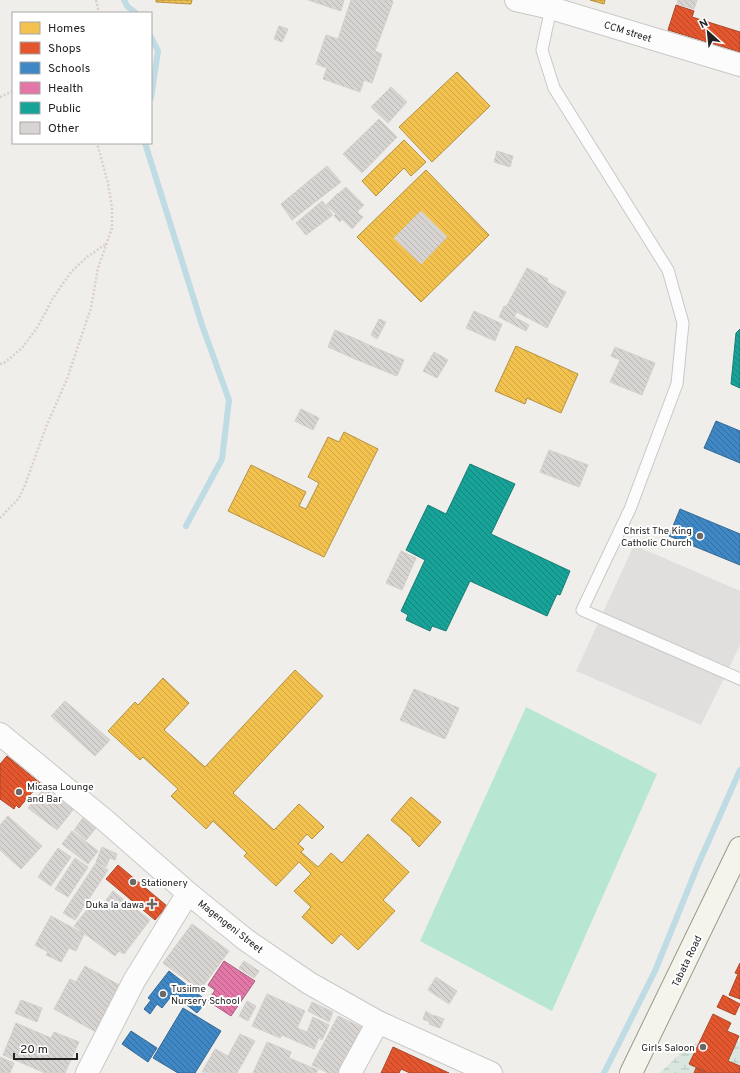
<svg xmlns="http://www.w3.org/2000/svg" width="740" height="1073" font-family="Overpass,sans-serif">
<defs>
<pattern id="wetland-marsh" width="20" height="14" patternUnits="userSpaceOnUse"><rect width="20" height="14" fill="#d9e6de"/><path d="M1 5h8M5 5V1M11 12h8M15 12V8" fill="none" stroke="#bac5be"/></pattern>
<pattern id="homes-back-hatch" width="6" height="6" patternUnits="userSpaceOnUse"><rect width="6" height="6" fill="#f2c14e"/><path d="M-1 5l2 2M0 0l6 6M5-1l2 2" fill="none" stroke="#cfa644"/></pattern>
<pattern id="shops-back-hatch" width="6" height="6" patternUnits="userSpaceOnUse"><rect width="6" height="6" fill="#e4572e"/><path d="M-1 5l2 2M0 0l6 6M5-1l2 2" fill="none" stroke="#b84827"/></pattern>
<pattern id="schools-back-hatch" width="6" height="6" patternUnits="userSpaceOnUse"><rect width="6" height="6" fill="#3f88c5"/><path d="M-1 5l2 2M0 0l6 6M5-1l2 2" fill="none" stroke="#346fa0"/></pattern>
<pattern id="health-back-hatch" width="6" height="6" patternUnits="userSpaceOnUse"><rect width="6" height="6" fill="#e377a8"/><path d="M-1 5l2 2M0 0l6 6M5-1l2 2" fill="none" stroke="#b86188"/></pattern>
<pattern id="public-back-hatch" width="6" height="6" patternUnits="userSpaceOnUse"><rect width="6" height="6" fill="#17a398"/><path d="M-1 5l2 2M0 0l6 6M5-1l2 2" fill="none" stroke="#14847c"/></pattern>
<pattern id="building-back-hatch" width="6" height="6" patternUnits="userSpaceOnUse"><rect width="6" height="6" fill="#d7d4d2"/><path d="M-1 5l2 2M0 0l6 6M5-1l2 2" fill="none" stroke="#b8b6b4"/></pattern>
</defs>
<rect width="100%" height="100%" fill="#f0eeeb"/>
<!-- wetland -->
<path fill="url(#wetland-marsh)" d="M714 1038 740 1042V1073H660L688 1046Z"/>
<!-- pitch -->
<path fill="#b7e6d2" d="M526 707 657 774 552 1011 420 941Z"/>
<!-- parking -->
<path fill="#e0dfde" d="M634 545 740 591V645L701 725 576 671Z"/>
<!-- homes -->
<path fill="url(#homes-back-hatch)" stroke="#b49141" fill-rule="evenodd" d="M156 0H192L191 4 156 2Z
M590 0H605L604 4Z
M457 72 490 106 432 162 399 127Z
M404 140 426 162 411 176 404 168 376 196 362 181Z
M426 170 489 235 421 302 357 237ZM421 211 447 237 421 264 394 238Z
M516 346 578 374 561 413 527 398 525 404 495 391Z
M344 432 378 449 324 557 228 511 251 465 306 492 299 506 306 509 319 483 308 477 328 437 339 442Z
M295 670 323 696 233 793 274 830 299 804 324 827 312 839 307 834 298 844 304 849 301 852 318 867 331 853 342 863 368 834 409 872 383 900 395 911 358 950 341 934 332 944 302 917 311 907 294 891 311 874 299 862 276 886 244 856 247 853 213 821 206 829 171 796 178 789 143 757 140 760 108 731 135 702 138 705 163 678 189 703 164 730 205 767Z
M411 797 441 822 419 847 412 840V838L391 820Z"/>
<!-- shops -->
<path fill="url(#shops-back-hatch)" stroke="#aa472a" d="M676 5 694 11 692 17 740 32V52L668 30Z
M7 756 40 783 19 808 16 805 14 809 0 799V764Z
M118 865 167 906 155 920 106 879Z
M740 963V999L729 995 738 974 735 973Z
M723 995 740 1004 735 1015 717 1007Z
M713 1014 731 1023 727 1031 739 1036 728 1061 740 1066V1073H708L689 1064Z
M393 1047 449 1073H410L401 1069 399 1073H381Z
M696 1068 706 1073H694Z"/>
<!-- schools -->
<path fill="url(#schools-back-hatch)" stroke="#366994" d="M716 421 740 431V463L704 448Z
M680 509 740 534V565L669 536Z
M169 971 207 1001 197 1013 173 994 162 1008 157 1004 150 1014 144 1009 151 1000 148 998Z
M183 1008 221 1031 195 1073H178L153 1058Z
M131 1031 157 1048 148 1062 122 1044Z"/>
<!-- health -->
<path fill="url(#health-back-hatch)" stroke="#a95e80" d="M224 961 255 981 231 1016 208 1001 215 990 208 985Z"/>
<!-- public -->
<path fill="url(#public-back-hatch)" stroke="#1a7c75" d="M740 329V388L731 384 736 333Z
M470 464 515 484 491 534 570 571 560 595 557 594 547 616 470 581 446 631 432 626 430 631 406 620 408 615 401 611 425 560 406 550 428 505 446 514Z"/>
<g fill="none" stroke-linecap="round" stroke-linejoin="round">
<!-- stream -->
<path stroke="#bfdbe3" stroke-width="6" d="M124 0 127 6 136 13
M151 37 158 51 151 98
M145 143 202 325 229 400 222 459 186 526
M604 1073 655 971 698 865 740 770"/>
</g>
<!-- building -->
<path fill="url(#building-back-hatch)" stroke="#d3d0cc" d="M308 0H344L341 11Z
M351 0H392L393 2 375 51 382 54 372 83 364 80 360 92 323 79 327 68 316 64 326 35 338 39Z
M678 0H697L694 9 677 4Z
M279 26 288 29 282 42 274 39Z
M391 87 407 102 388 123 371 107Z
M379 119 397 137 362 173 343 154Z
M497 151 513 156 510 167 494 162Z
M327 166 341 182 292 220 281 204Z
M346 187 364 205 357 212 363 217 352 229 342 219 340 222 334 216 336 214 326 205 338 193V194Z
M322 201 333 215 306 235 296 223Z
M421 211 447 237 421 264 394 238Z
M527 268 548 279 547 282 566 292 547 328 517 312 514 317 529 325 526 331 499 317 504 306 506 307Z
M474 311 502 324 495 341 466 328Z
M379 319 386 322 377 339 371 335Z
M335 330 363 342 355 359 328 347Z
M362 342 404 360 397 376 355 359Z
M615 347 655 363 642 395 610 382 620 360 611 356Z
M434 352 448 360 437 378 423 371Z
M301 409 319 418 313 430 295 421Z
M549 450 588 465 579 487 540 472Z
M401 551 416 558 402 590 386 583Z
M414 689 459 708 445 739 400 720Z
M65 701 110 740 95 756 51 716Z
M44 788 73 810 57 830 28 808Z
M8 816 42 846 21 869 0 850V825Z
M83 818 96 828 86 840 74 830Z
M72 831 98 851 88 864 62 844Z
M102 847 117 854 115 860 110 858 106 867 96 862Z
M58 848 71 857 51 886 38 877Z
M75 858 88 867 68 897 55 889Z
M96 863 108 870 75 920 63 913Z
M113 891 150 920 124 954 119 951 115 956 74 926 91 905 98 911Z
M51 916 84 934 76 951 69 948 61 962 46 955 48 952 35 945Z
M192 924 229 951 200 990 163 963Z
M244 961 259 971 254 978 239 968Z
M85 966 119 985 117 989 121 991 98 1033 54 1009 70 979 76 982Z
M436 977 457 991 449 1004 428 990Z
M267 994 305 1011 297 1028 307 1032 313 1017 329 1025 322 1040 319 1038 314 1049 282 1035 280 1038 252 1026Z
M21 1000 42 1008 37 1022 15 1013Z
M247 1001 256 1006 248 1021 239 1016Z
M312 1002 333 1012 329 1022 308 1011Z
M426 1011 432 1015 430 1022 423 1019Z
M433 1015 444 1019 440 1028 429 1024Z
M338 1016 365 1029 343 1073H328L312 1065Z
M16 1023 51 1038 54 1032 79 1042 65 1073H45L3 1055Z
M240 1034 255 1041 237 1073 202 1072 215 1049 228 1056Z
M267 1042 291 1052 289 1058 318 1070 316 1073H253Z
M0 1057 14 1063 10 1073H0Z"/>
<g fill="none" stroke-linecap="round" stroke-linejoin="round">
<!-- lane casing -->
<g stroke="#c9c8c7" stroke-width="13">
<path id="lane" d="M551 8 542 50 554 88 668 270 683 323 677 384 630 509 582 610 740 679"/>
</g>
<!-- street casing -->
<g stroke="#c9c8c7" stroke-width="24">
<path id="street" d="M516 0 551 8 740 65
M0 734 107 822 188 893 246 940 309 983 378 1022 491 1073
M87 1073 134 981 188 893
M350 1073 378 1022"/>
</g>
<!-- secondary casing -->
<g stroke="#999a82" stroke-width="24">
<path id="secondary" d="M631 1073 740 848"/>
</g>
<!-- path -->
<path stroke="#dccecd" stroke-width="2.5" stroke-dasharray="2 2" stroke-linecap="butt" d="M96 0 99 13
M0 97 13 91
M0 364 4 363 22 348 37 328 53 298 71 272 87 257 106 244
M0 518 19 498 25 485 46 427 67 379 91 308 98 268 112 228V208L108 183 97 143"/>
<!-- lane -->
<use href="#lane" stroke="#fdfcfc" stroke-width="11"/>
<!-- street -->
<use href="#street" stroke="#fdfcfc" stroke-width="22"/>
<!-- secondary -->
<use href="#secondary" stroke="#f4f4ed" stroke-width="22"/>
</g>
<!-- markers -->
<g fill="#6a6968" stroke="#fff" stroke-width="1.5">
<circle cx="700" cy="536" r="4"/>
<circle cx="19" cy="792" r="4"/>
<circle cx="133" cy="882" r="4"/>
<path d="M150 898h4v4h4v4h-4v4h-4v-4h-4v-4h4z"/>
<circle cx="163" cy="994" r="4"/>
<circle cx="703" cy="1047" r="4"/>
</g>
<g text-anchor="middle" stroke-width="4" stroke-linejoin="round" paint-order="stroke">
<!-- street labels -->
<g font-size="10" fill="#222" stroke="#fff">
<text transform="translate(628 31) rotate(17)" y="4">CCM street</text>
<text transform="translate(231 926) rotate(38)" y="4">Magengeni Street</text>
<text transform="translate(686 961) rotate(-64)" y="4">Tabata Road</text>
</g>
<!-- poi labels -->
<g font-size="10" fill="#222" stroke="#fff" text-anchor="end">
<text x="692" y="534">Christ The King<tspan x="692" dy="12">Catholic Church</tspan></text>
<text x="27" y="790" text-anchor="start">Micasa Lounge<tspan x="27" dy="12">and Bar</tspan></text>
<text x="141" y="886" text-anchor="start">Stationery</text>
<text x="144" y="908">Duka la dawa</text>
<text x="171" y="992" text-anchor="start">Tusiime<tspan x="171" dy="12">Nursery School</tspan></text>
<text x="695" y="1051">Girls Saloon</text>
</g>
</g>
<!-- legend -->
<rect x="12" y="12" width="140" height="132" fill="#ffffff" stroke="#a7a7a7"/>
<rect x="20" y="22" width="20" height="12" fill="#f2c14e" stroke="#a7a7a7"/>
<text x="48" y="32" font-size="12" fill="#222222">Homes</text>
<rect x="20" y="42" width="20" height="12" fill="#e4572e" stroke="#a7a7a7"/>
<text x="48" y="52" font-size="12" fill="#222222">Shops</text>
<rect x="20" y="62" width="20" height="12" fill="#3f88c5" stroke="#a7a7a7"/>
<text x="48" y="72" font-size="12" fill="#222222">Schools</text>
<rect x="20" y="82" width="20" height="12" fill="#e377a8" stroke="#a7a7a7"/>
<text x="48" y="92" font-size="12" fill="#222222">Health</text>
<rect x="20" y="102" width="20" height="12" fill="#17a398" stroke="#a7a7a7"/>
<text x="48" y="112" font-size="12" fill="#222222">Public</text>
<rect x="20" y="122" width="20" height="12" fill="#d7d4d2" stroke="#a7a7a7"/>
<text x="48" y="132" font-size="12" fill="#222222">Other</text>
<!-- north arrow -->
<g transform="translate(708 32) rotate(333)" stroke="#ffffff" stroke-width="3" paint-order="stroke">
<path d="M0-3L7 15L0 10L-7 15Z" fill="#222222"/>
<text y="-6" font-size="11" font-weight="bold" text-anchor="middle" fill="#222222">N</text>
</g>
<!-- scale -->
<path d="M14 1053v6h63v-6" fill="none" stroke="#222222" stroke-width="2"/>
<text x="20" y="1053" font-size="12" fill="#222222" stroke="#ffffff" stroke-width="3" paint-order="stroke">20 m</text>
</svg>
